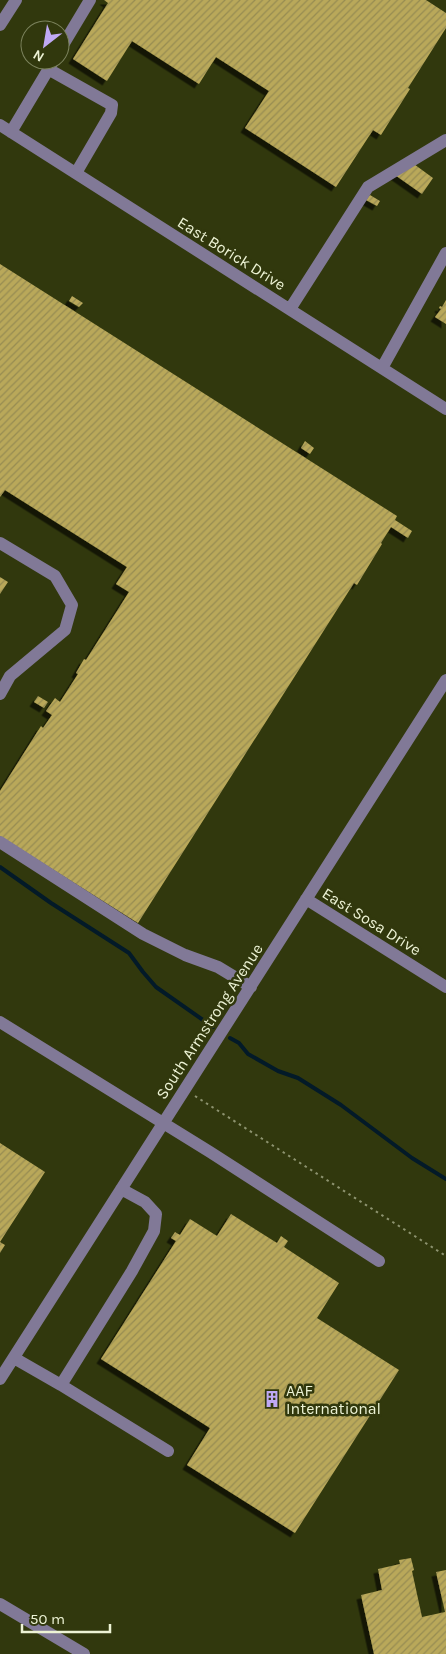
<svg xmlns="http://www.w3.org/2000/svg" width="446" height="1654" font-family="Karla,sans-serif">
<defs>
<pattern id="building-hatch" width="6" height="6" patternUnits="userSpaceOnUse" patternTransform="scale(1.25)"><rect width="6" height="6" fill="#b9a85a"/><path d="M-1 1l2-2M0 6l6-6M5 7l2-2" fill="none" stroke="#978c52"/></pattern>
<filter id="shadow"><feDropShadow dx="-4.5" dy="4.5" stdDeviation="0" flood-color="#0009"/></filter>
</defs>
<rect width="100%" height="100%" fill="#31380d"/>
<g fill="none" stroke-linecap="round" stroke-linejoin="round">
<!-- stream -->
<path stroke="#031a28" stroke-width="4" d="M0 867 51 903 129 953 143 972 156 987 213 1027
M230 1038 239 1043 248 1054 278 1071 298 1078 341 1105 412 1158 446 1179"/>
</g>
<!-- building -->
<path fill="url(#building-hatch)" filter="url(#shadow)" d="M104 0H426L446 13V28L408 88 410 89 381 135 373 130 336 187 245 128 269 91 216 57 199 84 132 41 107 81 73 59 108 3Z
M407 159 433 178 422 194 395 175Z
M370 195 380 201 377 206 366 200Z
M0 264 397 516 395 520 412 531 408 538 391 527 381 543 382 544 357 585 354 583 138 923 0 836V791L41 726 43 728 52 715 46 711 55 698 60 702 78 674 76 673 84 659 86 660 129 592 116 584 127 567 5 490 0 497Z
M72 296 83 303 79 307 69 301Z
M446 300V324L435 317 441 309 439 308 440 306 442 307Z
M305 441 314 448 310 454 301 448Z
M0 577 8 582 0 594Z
M38 696 48 702 44 708 34 702Z
M0 1143 45 1172 0 1242Z
M231 1214 277 1243 281 1236 288 1241 284 1247 339 1283 317 1318 399 1370 295 1533 187 1465 210 1428 101 1359 176 1241 171 1238 175 1232 180 1235 190 1219 217 1236Z
M0 1242 5 1245 0 1253Z
M411 1558 414 1570 412 1571 422 1617 445 1612 436 1572 446 1570V1654H374L361 1595 382 1590 378 1569 400 1564 399 1560Z"/>
<g fill="none" stroke-linecap="round" stroke-linejoin="round">
<!-- path -->
<path stroke="#8d936f" stroke-width="2" stroke-dasharray="2.5 4" stroke-linecap="butt" d="M195 1096 446 1256"/>
<!-- minor -->
<path stroke="#817997" stroke-width="12" d="M0 25 16 0
M60 50 90 0
M48 69 112 105 111 113 76 173
M0 125 446 409
M11 132 54 60
M290 309 368 187 446 140
M382 368 446 253
M0 543 55 576 72 605 65 630 10 676 0 694
M0 842 143 934 185 955 218 967 251 987
M306 899 446 987
M0 1022 210 1152 379 1261
M14 1358 61 1385 132 1271 154 1231 156 1214 145 1202 121 1189
M0 1379 446 680
M61 1385 168 1451
M0 1604 84 1654"/>
</g>
<!-- icons -->
<defs>
<g id="building-bare" transform="scale(1.35)"><path d="M-4-6H4V6H1V3H-1V6H-4ZM-2.5-4.3h1.7v1.8h-1.7ZM.8-4.3h1.7v1.8H.8ZM-2.5-1h1.7V.8h-1.7ZM.8-1h1.7V.8H.8Z" fill="#bfa9f4" stroke="#31380d" stroke-width="2.5" paint-order="stroke"/></g>
</defs>
<g fill-rule="evenodd">
<use href="#building-bare" x="272" y="1399"/>
</g>
<g text-anchor="middle" stroke-width="5" stroke-linejoin="round" paint-order="stroke">
<!-- street labels -->
<g font-size="16" fill="#edf3d5" stroke="#31380d">
<text transform="translate(232 253) rotate(32)" y="6">East Borick Drive</text>
<text transform="translate(372 921) rotate(32)" y="6">East Sosa Drive</text>
<text transform="translate(209 1021) rotate(-57)" y="6">South Armstrong Avenue</text>
</g>
<!-- poi labels -->
<g font-size="16" fill="#edf3d5" stroke="#31380d" text-anchor="start">
<text x="286" y="1396">AAF<tspan x="286" dy="18">International</tspan></text>
</g>
</g>
<!-- north arrow -->
<g transform="translate(45 45) rotate(211)"><circle r="24" fill="#31380d" stroke="#7c835d"/>
<path d="M0-4L9 19L0 12L-9 19Z" fill="#bfa9f4"/>
<text y="-8" font-size="14" font-weight="bold" text-anchor="middle" fill="#edf3d5">N</text>
</g>
<!-- scale -->
<path d="M22 1624v8h88v-8" fill="none" stroke="#edf3d5" stroke-width="2.5"/>
<text x="30" y="1624" font-size="15" fill="#edf3d5" stroke="#31380d" stroke-width="4" paint-order="stroke">50 m</text>
</svg>
